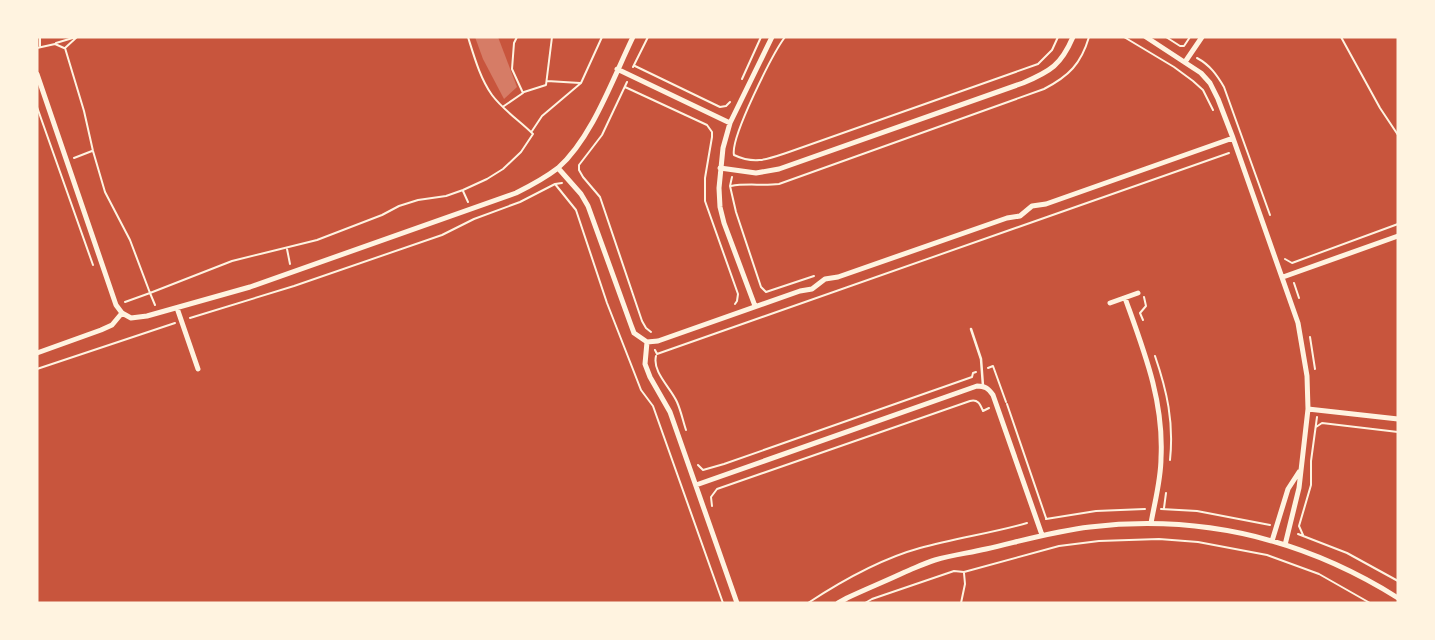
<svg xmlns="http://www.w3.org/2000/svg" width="1435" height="640" font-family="Quicksand,sans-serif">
<rect width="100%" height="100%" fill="#c8553d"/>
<!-- building -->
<path fill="#d67c66" d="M475 37H498L517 87 504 99 483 59Z"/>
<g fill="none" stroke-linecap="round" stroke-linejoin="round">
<!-- path -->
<path stroke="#fff3e0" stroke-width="2" d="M77 37 65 48 84 111 93 151 105 192 130 240 150 293 232 261 317 240 382 215 399 206 418 200 446 196 463 190 487 179 503 169 521 152 533 134C520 121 503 110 492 95 480 78 474 56 468 37
M785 37C773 53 730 138 734 155 755 165 768 159 789 152L1038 64 1052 50 1058 37
M1124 37 1174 67 1193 81 1203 90 1213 110
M1166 37 1180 46H1184L1190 37
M1341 37 1380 108 1398 135
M56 43 76 37
M40 46V37
M37 48 55 44 64 48
M1197 58C1210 65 1217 75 1224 87L1270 215
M635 66 720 107 726 106 730 102
M633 67 648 37
M742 79 761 37
M547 81 580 83
M627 82 602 135 579 165V170L583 177 600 197 642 321 646 328 651 332
M625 87 707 125 712 132V137L705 178V201L738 294 737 301 735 304
M524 92 546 85 552 37
M504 106 523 93 512 69 514 43 517 37
M37 107 93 265
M532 131 542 116 581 83 602 37
M74 158 92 151
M732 177 730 186 736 212 761 287 766 292 814 276
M555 184 576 210 607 303 634 372 641 390 653 406 723 603
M731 186C746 183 763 186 779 184L1044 89C1069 76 1081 64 1089 37
M463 191 468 202
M287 249 290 264
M1285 259 1292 263 1398 224
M1294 283 1299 298
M125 302 150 293 155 305
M190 318 294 286 442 235 474 219 520 202 555 184 562 183
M1143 320 1140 313 1146 306 1144 297
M1310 337 1315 369
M655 350 657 354 1229 153
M656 356C652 372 671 388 677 402 681 411 683 421 686 430
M1155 356C1167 391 1174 422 1170 460
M988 368 993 366 1006 402
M37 369 175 323
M1007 404 1046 518
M1316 427 1322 423 1398 432
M698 465 703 470 724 464 972 377 973 373 976 372
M712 506 711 497 717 489 970 401C978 399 980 404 983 411L989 408
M1164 508 1166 493
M1161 509 1197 511 1270 525
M1046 519 1096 511 1145 509
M1298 534 1347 553 1398 581
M1303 535 1299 526 1311 485V461L1317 417
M808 603C843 580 880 559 920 548 956 538 992 533 1027 523
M865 603 872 599 954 571 964 572 1059 546 1099 541 1159 539 1198 542 1267 555 1319 574 1370 603
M961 603 965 584 964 573"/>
<!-- service -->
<path stroke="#fff3e0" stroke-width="2.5" d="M971 329 981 359 983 386"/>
<!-- minor -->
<path stroke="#fff3e0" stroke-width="5" d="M1146 37 1201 73 1210 83 1218 99 1233 138 1298 323 1307 376 1308 409 1299 488 1285 545
M1185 62 1202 37
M617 69 730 123
M37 74 116 305 122 313
M558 168 581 194 588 206 631 325 634 333 647 342 658 341 800 291 812 289 825 279 838 277 1007 218 1020 216 1032 206 1046 204 1233 138
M720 168 756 173 779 169 1023 83C1051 71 1061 65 1073 37
M1283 277 1398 236
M1125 298C1144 351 1164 401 1161 458 1161 479 1155 501 1151 523
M1110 303 1138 293
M755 306 724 223 720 207 719 188 723 148 730 123 772 37
M177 308 198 369
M647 342 645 364 650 377 670 412 737 603
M37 353 101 330 112 325 122 313 131 318 147 316 250 287 516 193C530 186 545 178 558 168 592 138 613 78 633 37
M1308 409 1398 419
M696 485 977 386C985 386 988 388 993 395L1042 535
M1272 541 1288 489 1299 472
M838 603 847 598C866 589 886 581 905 572 915 568 925 563 935 560 952 555 969 553 986 549 1021 541 1055 531 1090 527 1201 514 1304 539 1398 598"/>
</g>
<!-- border -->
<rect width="1435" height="640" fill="none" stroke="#fff3e0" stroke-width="77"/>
</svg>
